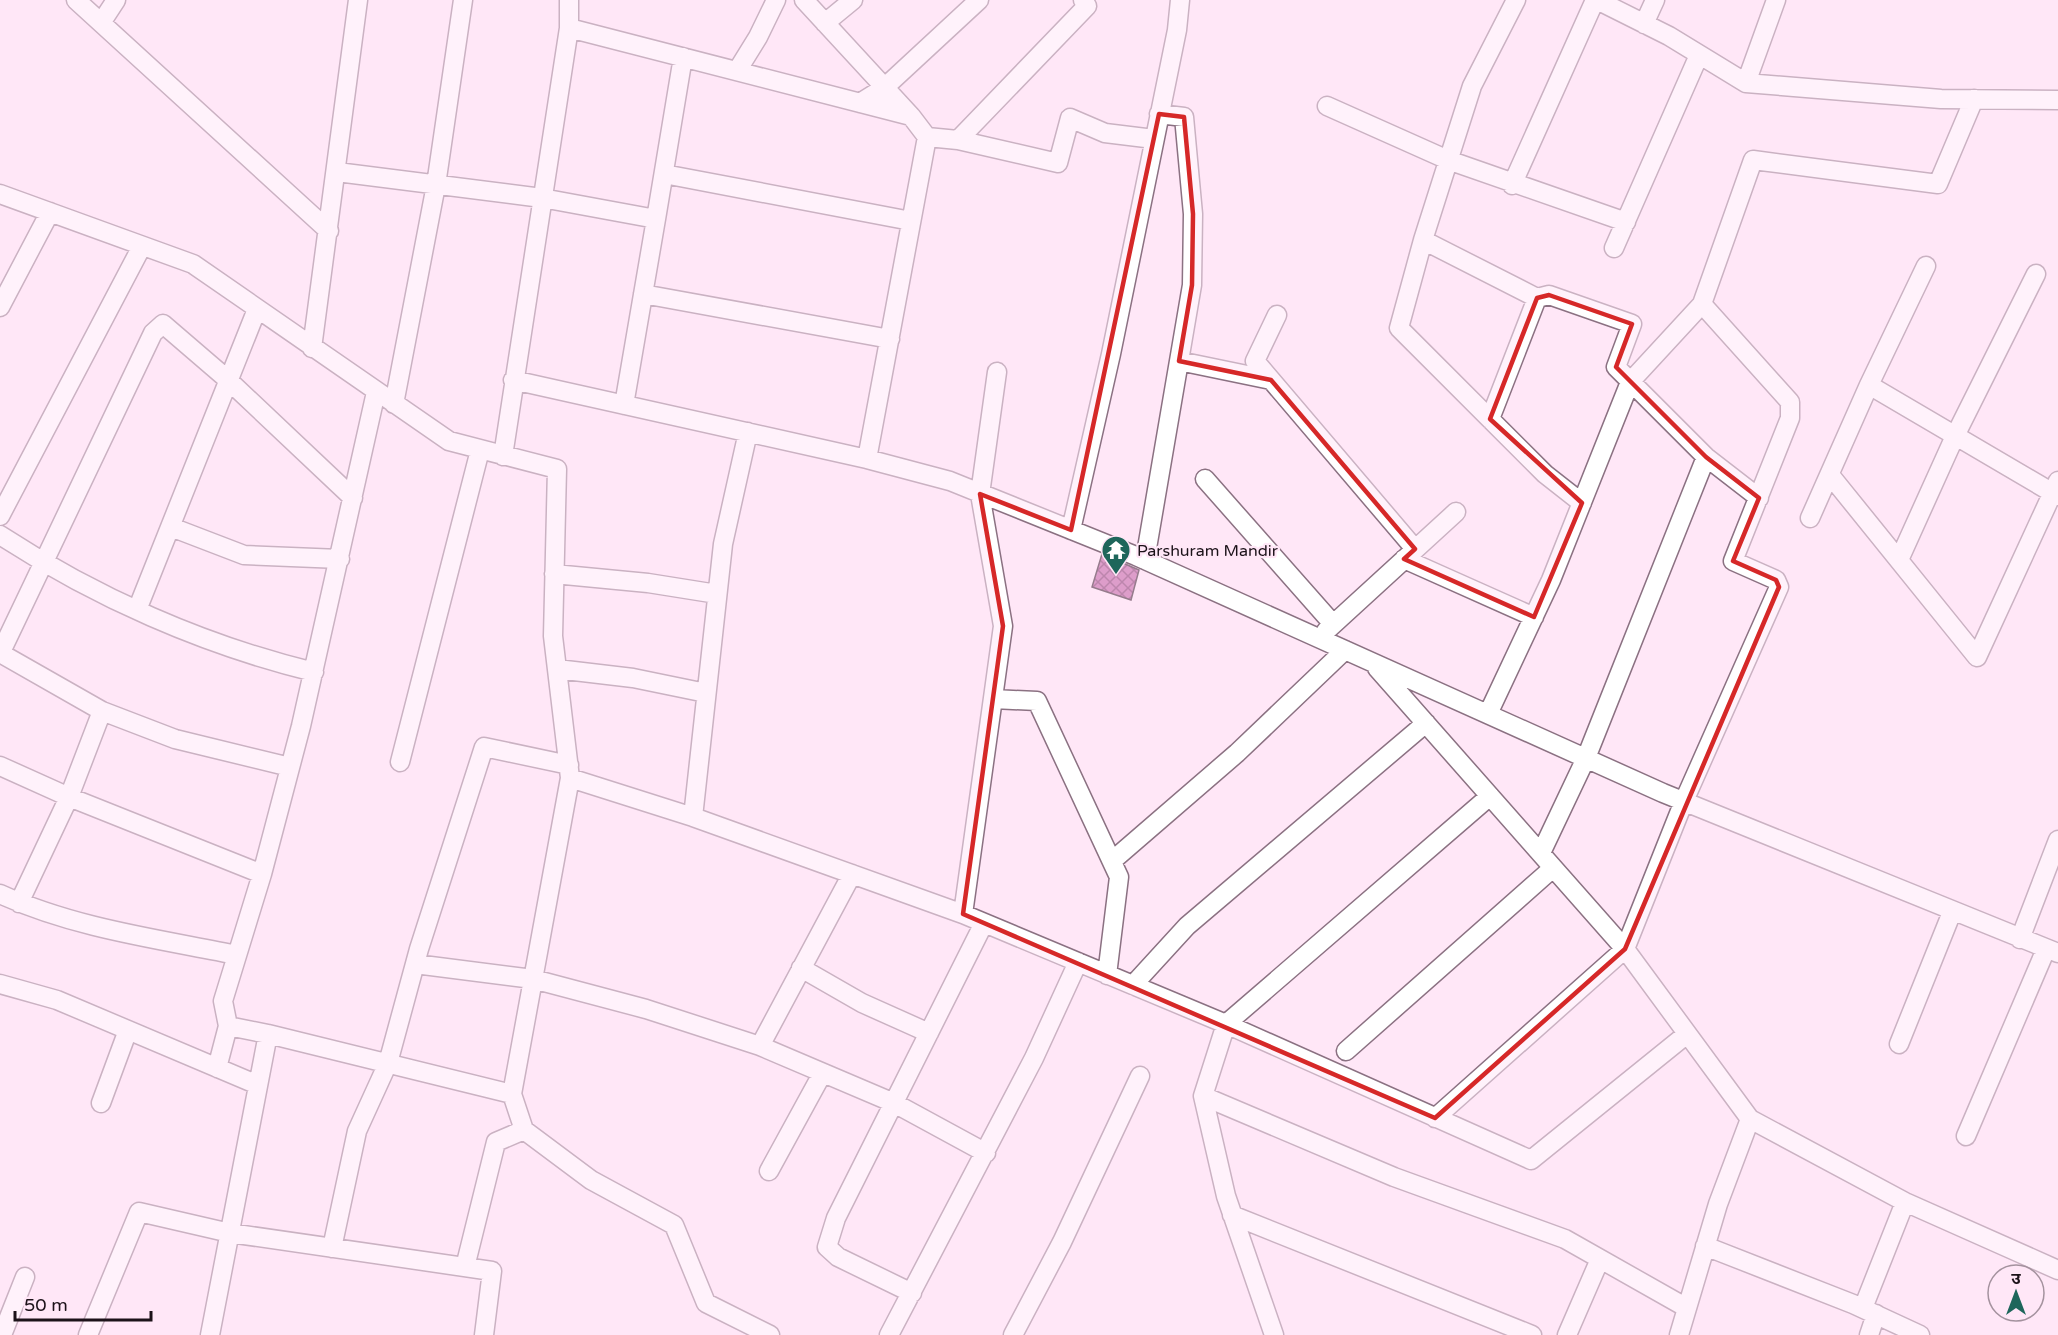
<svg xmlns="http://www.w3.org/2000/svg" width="2058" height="1335" font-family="'Varela Round','Noto Sans Devanagari',sans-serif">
<defs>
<pattern id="building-cross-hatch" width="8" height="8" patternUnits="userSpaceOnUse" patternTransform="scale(1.5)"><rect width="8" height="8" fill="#dd9dca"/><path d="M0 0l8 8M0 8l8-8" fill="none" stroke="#bd86ad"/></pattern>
</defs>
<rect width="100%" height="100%" fill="#ffe7f7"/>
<!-- building -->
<path fill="url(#building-cross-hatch)" stroke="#967c8d" stroke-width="1.5" d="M1102 554 1139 570 1131 600 1092 587Z"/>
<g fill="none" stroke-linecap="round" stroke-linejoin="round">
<!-- minor casing -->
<g stroke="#8b7182" stroke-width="21">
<path id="minor" d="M76 0 329 231
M804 0 911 116
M1516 0 1472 86 1423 240 1399 328 1545 474 1582 503
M1597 0 1669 36 1746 83 1941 99 2058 100
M101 23 116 0
M825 23 853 0
M1644 24 1655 0
M569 28 911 116 927 137 867 459
M737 71 758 37 776 0
M1746 83 1776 0
M860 103 884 88 979 0
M1327 106 1448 160 1626 222
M927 137 958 140 1087 6 1083 0
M958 140 1058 163 1070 118 1105 133 1154 139
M337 172 542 198 656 219 683 57
M664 174 911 221
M1512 185 1595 0
M0 194 193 264 449 441 557 469 553 636 570 778 512 1094 268 1034
M1423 240 1537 298 1490 419
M1614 248 1699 55
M1926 266 1869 385 2058 496
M643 294 890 339
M1537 298 1549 295 1632 324 1616 367 1706 457 1759 498
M0 307 50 212
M1277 315 1255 361 1415 549
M312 348 358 0
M1179 361 1271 380
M997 372 980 494 1003 626 963 914 1226 1024 1203 1096 1226 1196 1274 1335
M513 380 867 459 950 481 1136 556 1663 793 2058 953
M394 404 436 185 463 0
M624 405 656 219
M748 432 723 544 693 817 963 914
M503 456 569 28V0
M1830 475 1977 657 2058 481
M1205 479 1333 624
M0 516 142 246
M1810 518 1869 385
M171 527 244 555 340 559
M1071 530 1111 354 1177 30 1180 0
M0 535C95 597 203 645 314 672
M1404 559 1534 617
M1145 560 1192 285 1193 214 1184 117 1159 114
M1899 560 1955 436 2036 274
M554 574 648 583 717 594
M137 610 257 309
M1326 631 1456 512
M0 653 102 711 175 739 290 767
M0 654 153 333 163 324 227 379 353 498
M1377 668 1625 949 1435 1118
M557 669 633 678 706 693
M993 699 1037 701 1119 877 1107 975
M1488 714 1551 580 1630 382 1702 304 1753 160 1938 184 1974 99
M400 762 480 450
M0 766 69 797 262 874
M570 778 693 817
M1490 796 1226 1024 1531 1160 1687 1034
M1541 853 1586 758 1706 457
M1112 861 1237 753 1345 650
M0 894C74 928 158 939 237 955
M19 903 69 797 102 711
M2020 939 2058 840
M415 964 533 979 646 1009 760 1046 894 1103 986 1153
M801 968 862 1003 929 1033
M0 984 57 1000 258 1085
M1133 985 1187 926 1426 723
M1899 1044 1952 912
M760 1046 852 874
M1346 1051 1553 868
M217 1068 228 1026
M512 1094 524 1130 591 1180 674 1225 706 1303 770 1335
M1203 1096 1394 1177 1565 1239 1687 1308
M101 1103 128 1030
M1750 1119 1905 1202 2058 1270
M1966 1136 2046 949
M769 1171 822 1074
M1232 1215 1532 1335
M1705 1246 1853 1304 1920 1335
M332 1248 357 1131 388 1063 419 949 484 747 569 765
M465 1267 496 1142 524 1130
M912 1293 838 1257 827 1247 836 1218 984 923
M1863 1308 1905 1202
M2 1335 25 1277
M88 1335 139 1212 230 1233 492 1271 484 1335
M210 1335 268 1034 228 1026 223 1001 262 874 301 726 376 392
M889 1335 1034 1058 1078 962
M1013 1335 1062 1242 1140 1076
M1567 1335 1600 1259
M1679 1335 1718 1204 1750 1119 1625 949 1684 801 1779 587 1776 580 1733 561 1790 418V402L1702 304
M1869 1335 1876 1314"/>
</g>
<!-- minor -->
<use href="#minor" stroke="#fff" stroke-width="18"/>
</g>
<!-- marked area -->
<path d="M0 0H2058V1335H0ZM1159 114 1184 117 1193 214 1192 285 1179 361 1271 380 1415 549 1404 559 1534 617 1582 503 1490 419 1537 298 1549 295 1632 324 1616 367 1706 457 1759 498 1733 561 1776 580 1779 587 1625 949 1435 1118 963 914 1003 626 980 494 1071 530Z" fill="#ffe7f7" fill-opacity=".55" fill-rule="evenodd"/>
<path fill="none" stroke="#d62828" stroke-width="4.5" stroke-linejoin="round" d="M1159 114 1184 117 1193 214 1192 285 1179 361 1271 380 1415 549 1404 559 1534 617 1582 503 1490 419 1537 298 1549 295 1632 324 1616 367 1706 457 1759 498 1733 561 1776 580 1779 587 1625 949 1435 1118 963 914 1003 626 980 494 1071 530Z"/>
<!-- icons -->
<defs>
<g id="temple-pin" transform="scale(1.5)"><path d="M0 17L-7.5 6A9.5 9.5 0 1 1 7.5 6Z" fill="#1e665b" stroke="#ffe7f7"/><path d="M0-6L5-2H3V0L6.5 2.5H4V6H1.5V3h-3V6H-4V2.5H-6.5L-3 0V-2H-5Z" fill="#fff"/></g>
</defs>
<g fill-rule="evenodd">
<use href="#temple-pin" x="1116" y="550"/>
</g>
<g text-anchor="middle" stroke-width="4.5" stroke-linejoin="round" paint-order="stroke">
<!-- poi labels -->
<g font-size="16" fill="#1c1219" stroke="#ffe7f7" text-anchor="start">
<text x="1137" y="556">Parshuram Mandir</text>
</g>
</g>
<!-- north arrow -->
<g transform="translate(2016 1293)"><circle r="28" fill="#ffe7f7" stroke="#a4929e" stroke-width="1.5"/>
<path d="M0-4.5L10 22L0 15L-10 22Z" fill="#1e665b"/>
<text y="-9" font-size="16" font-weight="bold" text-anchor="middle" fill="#1c1219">उ</text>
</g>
<!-- scale -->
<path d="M15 1311v9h136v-9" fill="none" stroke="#1c1219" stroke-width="3"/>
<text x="24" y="1311" font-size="18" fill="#1c1219" stroke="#ffe7f7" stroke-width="4.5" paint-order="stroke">50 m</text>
</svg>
